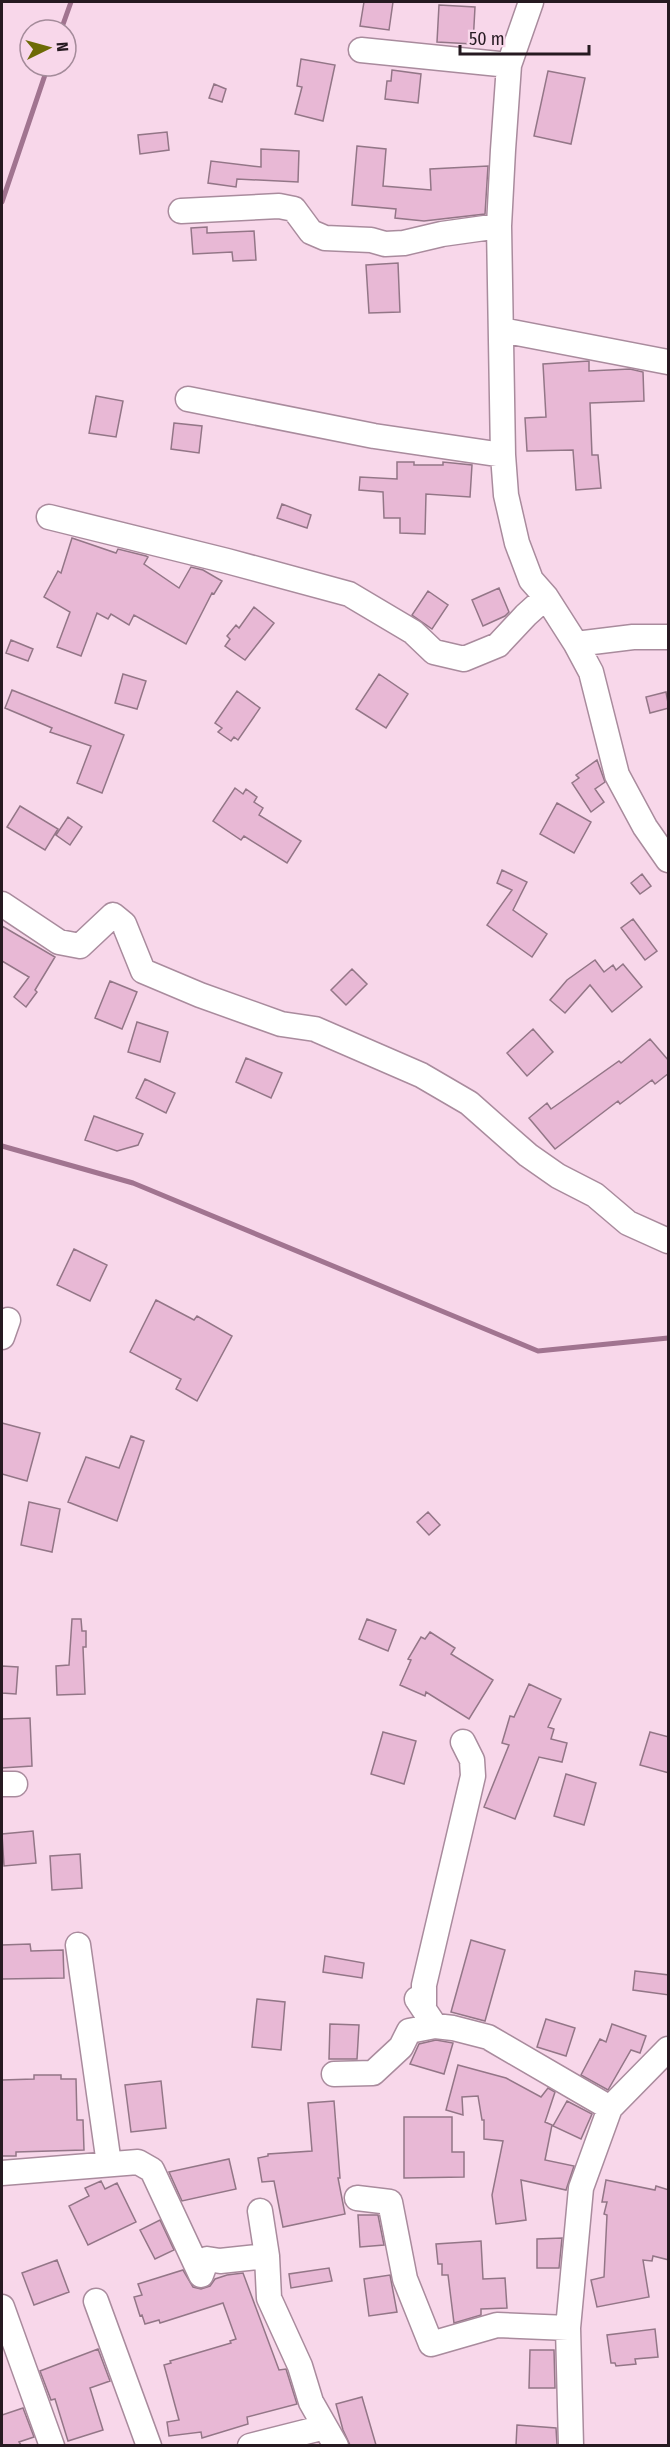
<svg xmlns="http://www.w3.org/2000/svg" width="670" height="2447" font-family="'Fira Sans Condensed',sans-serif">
<rect width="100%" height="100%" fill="#f8d7ea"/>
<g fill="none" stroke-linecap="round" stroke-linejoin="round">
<!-- stream -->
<path stroke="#a17490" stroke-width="5" d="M61 30 71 2
M2 202 48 66
M2 1146 133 1183 538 1351 668 1338"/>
</g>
<!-- building -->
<path fill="#e8b8d5" stroke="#937687" stroke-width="1.5" d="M364 2H393L389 30 360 26Z
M439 5 475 7 473 44 437 42Z
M301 59 335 65 323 121 295 114 302 87 297 86Z
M392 70 421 74 418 103 385 99 387 81H391Z
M548 71 585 78 571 144 534 136Z
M214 84 226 89 222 102 209 98Z
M167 132 169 150 140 154 138 135Z
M357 146 386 149 383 186 431 190 430 169 488 166 485 214 424 221 395 218 396 209 352 205Z
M261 149 299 151 298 182 237 179 236 187 208 183 211 161 261 167Z
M207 227V233L254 231 256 260 233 261 232 252 193 254 191 228Z
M398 263 400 312 369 313 366 265Z
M589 361V371L630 369 643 372 644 401 590 403 592 455H598L601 488 576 490 573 450 527 451 525 418 546 417 543 364Z
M96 396 123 401 116 437 89 433Z
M174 423 202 426 199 453 171 449Z
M397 462H414V465H443V462L472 465 470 497 426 494 425 534 400 533V518H384L383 492 359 490 360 477 397 479Z
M282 504 311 515 307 528 277 518Z
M72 538 116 553 118 549 146 556 148 557 144 564 179 588 191 567 203 570 222 581 214 594 212 593 186 644 134 615 129 625 111 614 108 619 97 613 81 656 57 647 70 612 44 597 58 571 61 573Z
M499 588 509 612 505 616 483 626 472 600Z
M428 591 448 605 432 629 412 615Z
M254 607 274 623 245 660 225 646 230 639 227 636 236 625 239 628Z
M11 640 33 649 28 661 6 653Z
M123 674 146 681 137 709 115 703Z
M379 674 408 694 386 728 356 709Z
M12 690 124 735 102 793 77 783 91 746 50 732 52 728 5 708Z
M237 691 260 708 238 740 234 737 231 741 218 732 222 728 215 723Z
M666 692 669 708 650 713 646 697Z
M597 760 605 782 595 789 604 802 591 812 572 783 579 778 576 775Z
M235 788 243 794 246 789 257 797 254 802 263 808 259 815 301 841 287 863 244 836 241 840 213 821Z
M557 803 591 822 574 853 540 834Z
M20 806 58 829 45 850 7 827Z
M68 817 82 827 70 845 56 835Z
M502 870 527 882 513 910 547 934 532 957 487 925 512 890 497 883Z
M642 874 651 886 640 894 631 883Z
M633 919 657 951 645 960 621 928Z
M2 926 55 957 35 990 37 992 26 1007 14 997 29 977 2 961Z
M595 960 604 972 613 965 616 970 623 964 642 987 612 1012 590 985 565 1013 550 1000 567 980Z
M352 969 367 984 346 1005 331 990Z
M110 981 137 992 122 1029 95 1018Z
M137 1022 168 1032 160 1062 128 1052Z
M533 1029 553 1052 527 1076 507 1053Z
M650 1039 669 1061V1073L655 1084 652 1080 620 1104 618 1101 555 1149 529 1118 547 1103 551 1109 619 1061 621 1063Z
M246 1058 282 1073 271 1098 236 1082Z
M145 1079 175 1093 166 1113 136 1098Z
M94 1116 143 1134 138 1145 117 1151 85 1140Z
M74 1249 107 1265 90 1301 57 1285Z
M156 1300 194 1320 197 1316 232 1336 197 1401 176 1389 181 1379 130 1352Z
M2 1423 40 1433 27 1481 2 1474Z
M131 1436 144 1441 117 1521 68 1502 86 1457 119 1468Z
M29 1502 60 1509 52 1552 21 1545Z
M428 1512 440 1525 429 1535 417 1522Z
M72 1619H81L82 1631H86V1647H83L85 1694 57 1695 56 1666 69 1665Z
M367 1619 396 1630 388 1651 359 1639Z
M430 1632 455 1648 451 1654 493 1680 469 1719 426 1692 425 1696 400 1685 411 1660 408 1659 421 1637 425 1639Z
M2 1666 18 1667 16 1694 2 1693Z
M529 1684 561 1699 548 1727 554 1729 551 1739 567 1743 562 1762 539 1757 515 1819 484 1807 509 1745 502 1743 510 1716 514 1717Z
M30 1718 32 1766 2 1768V1719Z
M383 1732 416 1741 404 1784 371 1774Z
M650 1732 669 1737V1773L640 1765Z
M566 1774 596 1783 584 1825 554 1816Z
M33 1831 36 1863 4 1866 2 1834Z
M80 1854 82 1888 52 1890 50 1856Z
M471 1940 505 1950 485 2021 451 2012Z
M30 1944 31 1951 63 1950 64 1978 2 1979V1945Z
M325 1956 364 1963 362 1978 323 1972Z
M635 1971 669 1975V1995L633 1990Z
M257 1999 285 2002 281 2050 252 2047Z
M546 2019 575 2028 566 2056 537 2047Z
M330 2024 359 2025 357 2059H329Z
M612 2024 646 2036 640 2053 631 2050 608 2090 581 2075 600 2039 606 2042Z
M436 2040 453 2043 444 2074 410 2064 419 2044Z
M458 2065 506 2078 541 2097 548 2088 555 2092 545 2122 552 2125 545 2160 574 2166 566 2190 521 2180 526 2220 496 2224 492 2195 503 2141 484 2139V2120H482L478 2096 462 2097 463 2115 446 2110Z
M34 2075H61V2079H76L77 2120H83L84 2150 16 2152V2156H2V2080L34 2079Z
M161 2081 166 2128 131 2132 125 2085Z
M334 2101 340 2178H338L345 2214 283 2227 274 2181 262 2182 258 2158 268 2156V2154L312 2151 308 2103Z
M567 2101 592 2114 581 2139 553 2126Z
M404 2117H452V2152H464V2177L404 2178Z
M229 2159 236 2189 182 2201 169 2172Z
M606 2180 655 2190 656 2186 669 2190V2260L653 2256 652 2261 643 2260 649 2297 597 2307 591 2280 604 2277 607 2215 604 2214 607 2202H602Z
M101 2181 105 2189 117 2183 136 2222 88 2245 69 2206 89 2196 85 2188Z
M358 2215H378L384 2245 360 2247Z
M160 2220 174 2250 155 2259 140 2230Z
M562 2238 559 2268H537V2239Z
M481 2241 483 2279 505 2278 507 2308 481 2309V2315L454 2323 448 2275H442V2264H438L436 2244Z
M57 2260 69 2292 34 2305 22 2273Z
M329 2268 332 2281 291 2288 289 2274Z
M183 2270 193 2287 201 2289 210 2286 215 2279 227 2275 243 2273 279 2370 286 2369 297 2404 247 2417 248 2424 202 2438 201 2432 169 2436 167 2422 179 2420 164 2365 171 2363 170 2361 231 2343 230 2341 236 2339 223 2303 160 2323 159 2320 145 2324 142 2315 140 2316 134 2297 142 2295 138 2284Z
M390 2275 397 2312 369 2316 364 2279Z
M655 2329 658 2357 635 2359 636 2364 616 2366 615 2363H611L607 2335Z
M98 2349 110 2381 90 2388 103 2430 68 2441 55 2399 51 2400 40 2371Z
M530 2350H554L555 2388H529Z
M362 2397 376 2445H350L343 2430 336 2404Z
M23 2408 34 2437 19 2442 21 2445H2V2415Z
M517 2425 556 2428 557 2445H516Z"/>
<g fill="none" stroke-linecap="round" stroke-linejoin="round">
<!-- minor casing -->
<g stroke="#a98b9d" stroke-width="27">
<path id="minor" d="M531 2 509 65 503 150 499 226 503 455 506 495 517 543 531 580 546 597 576 644 591 672 617 775 645 827 668 860
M361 50 509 65
M181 211 279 206 294 209 311 232 325 238 371 240 385 244 404 243 442 234 499 226
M502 330 668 362
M188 399 374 436 503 455
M49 517 227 561 349 594 413 632 434 652 464 659 498 645 526 615 546 597
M576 644 633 637H668
M2 904 59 942 80 946 113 915 124 924 143 971 200 995 281 1024 315 1029 421 1075 469 1103 528 1155 558 1176 595 1195 628 1223 668 1241
M2 1337 8 1320
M2 1784H15
M78 1945 109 2164
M417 1999 424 2005V1985L473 1776 472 1760 463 1742
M417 1999 435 2026 453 2028 488 2037 610 2108
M334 2074 373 2073 401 2047 409 2031 435 2026
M2 2173 138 2162 152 2170 201 2275 207 2259 220 2261 267 2256
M357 2198 390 2202 405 2279 431 2344 497 2325 568 2328
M260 2211 267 2256 269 2298 300 2366 311 2402 336 2446
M96 2301 149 2446
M2 2307 52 2446
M250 2446 325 2427
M571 2446 568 2328 581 2188 610 2108 668 2049"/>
</g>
<!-- minor -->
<use href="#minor" stroke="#fff" stroke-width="24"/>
</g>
<!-- border -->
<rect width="670" height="2447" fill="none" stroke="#261a21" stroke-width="6"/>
<!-- north arrow -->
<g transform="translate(48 48) rotate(85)"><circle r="28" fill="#f8d7ea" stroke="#a48b9a" stroke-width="1.5"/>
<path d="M0-4.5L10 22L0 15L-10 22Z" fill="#6d6a06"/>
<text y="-9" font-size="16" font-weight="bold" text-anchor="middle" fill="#261a21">N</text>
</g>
<!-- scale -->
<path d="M460 45v9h129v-9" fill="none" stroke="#261a21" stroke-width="3"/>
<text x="469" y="45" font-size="18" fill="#261a21" stroke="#f8d7ea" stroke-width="4.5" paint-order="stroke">50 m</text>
</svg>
